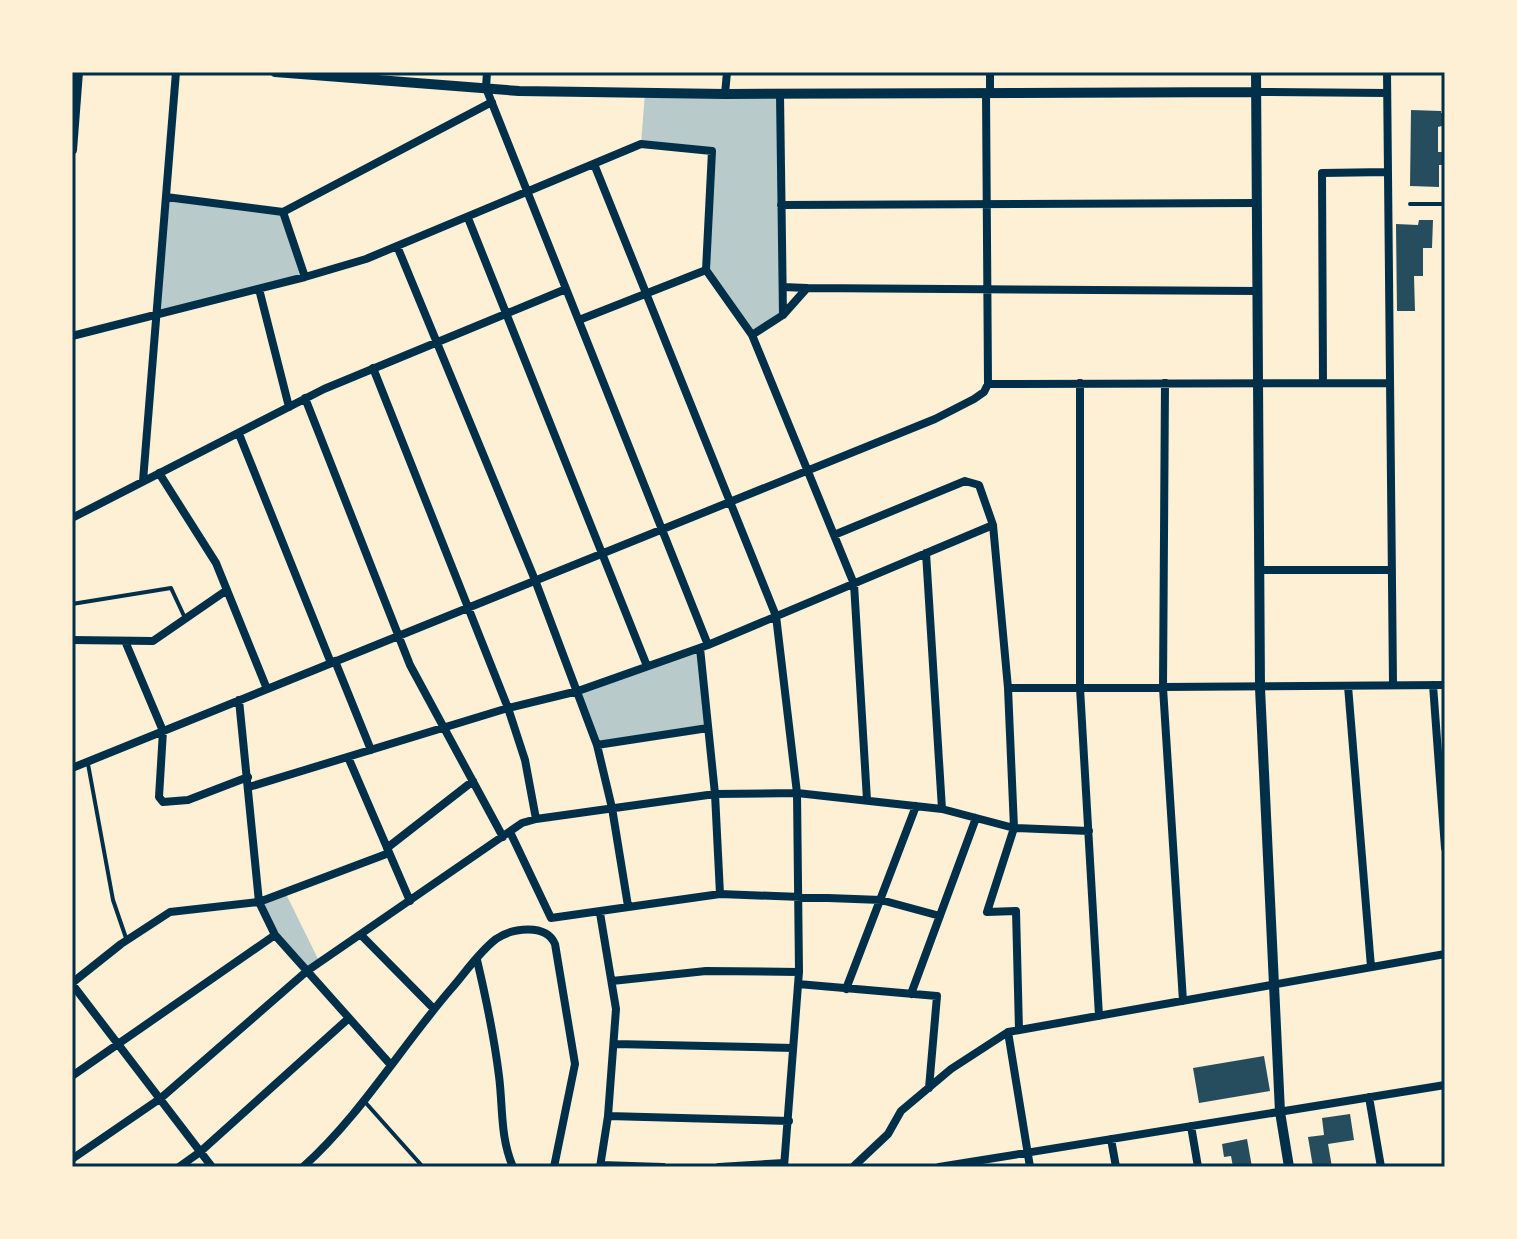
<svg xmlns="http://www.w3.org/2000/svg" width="1517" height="1239" font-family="Montserrat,sans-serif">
<rect width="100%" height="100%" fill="#fdf0d5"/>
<!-- green -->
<path fill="#b9caca" d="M645 93 780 94 783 315 752 335 706 270 712 151 641 144Z
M166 197 283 212 305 277 157 314Z
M700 648 708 728 597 745 578 691Z
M285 892 320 963 307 971 275 935 259 902Z"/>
<!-- building -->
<path fill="#264d5e" d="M1411 110 1441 111V113H1445V125L1438 127V152H1445V165H1439V187L1410 186Z
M1419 220H1433L1432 248H1423V276H1414L1415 311H1397L1396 224 1418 225Z
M1264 1056 1270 1091 1199 1103 1193 1068Z
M1350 1114 1354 1140 1328 1144 1332 1167H1313L1308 1137 1324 1135 1322 1118Z
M1247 1139 1252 1167H1233L1231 1156 1224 1157 1222 1144Z"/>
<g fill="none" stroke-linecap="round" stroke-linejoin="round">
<!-- service -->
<path stroke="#003049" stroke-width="4" d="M1410 204H1445
M72 604 171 588 185 618
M88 764 113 900 126 938
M365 1102 423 1167"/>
<!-- minor -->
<path stroke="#003049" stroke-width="8" d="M487 72 486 88 708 645
M990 72V93
M1387 72 1393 684
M1256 92 1387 93
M725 94 727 72
M780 94 783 315
M594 164 776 616 797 793 799 972 784 1167
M166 197 283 212 492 102
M781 205 1257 203
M283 212 305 277
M468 218 647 666
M397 246 535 580 597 745 612 808 628 906
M783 287 807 288
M259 289 289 407
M579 320 706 270
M752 335 783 315 807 288 1257 291
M72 336 305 277 366 259 641 144 712 151 706 270 752 335 854 584 867 800
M373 368 508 708 525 760 536 819
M1080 383V688L1099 1016
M1165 383 1163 688 1183 1001
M1323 383 1322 173 1387 172
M988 384 1390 383
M305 398 410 665 503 837
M239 434 331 663
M159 473 216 563 267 689
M143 481 176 72
M72 518 324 389 566 289
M834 535 965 481 979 485 993 525 1008 688 1014 828 987 912 1016 911 1019 1030
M926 553 942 809
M1259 570H1392
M72 640 153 641 227 590
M125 641 163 731 159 797 163 802 188 800 248 777
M700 648 715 794 720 894
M335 661 371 750
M1433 685 1445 848
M1348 686 1371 967
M1008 688 1445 685
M239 700 259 902 275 935 390 1064
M597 745 708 728
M348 757 410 901
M72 768 935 419 974 399 984 392 988 384 986 93
M249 787 508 708 578 691 708 645 993 525
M510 832 551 918 720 894 881 900 940 916
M387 848 473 781
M361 935 434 1009
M477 960C486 998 494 1036 499 1076 503 1107 500 1137 513 1167
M612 981 706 971 799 972
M72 983 121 944 170 912 259 902 389 853
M72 984 212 1167
M798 984 937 996 929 1088
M846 989 916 806
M911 994 976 818
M1008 1032 1030 1167
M615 1044 793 1048
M72 1076 275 935
M1369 1097 1381 1167
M608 1116 789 1121
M1191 1126 1198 1167
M1111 1139 1116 1167
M72 1159 161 1098 307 971 522 823 536 819 715 794 797 793 942 809 1014 828 1089 831
M601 1165 663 1167
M179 1167 200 1152 349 1018
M303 1167C360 1116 401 1047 451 989 465 973 479 952 496 939 512 928 546 923 555 944L575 1064 554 1167
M600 1167 608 1116 616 1009 600 913
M719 1167 784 1163
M853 1167 888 1134 901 1111 951 1069 1008 1032 1445 954
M939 1167 1445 1085"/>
<!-- tertiary -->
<path stroke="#003049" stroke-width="10" d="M275 72 519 91 725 94 1256 92
M1256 72 1260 688 1280 1112 1289 1167
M72 150 78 72"/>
</g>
<!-- border -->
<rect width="1517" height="1239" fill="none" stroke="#fdf0d5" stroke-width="148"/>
<rect x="74" y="74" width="1369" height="1091" fill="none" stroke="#003049" stroke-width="3"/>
</svg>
